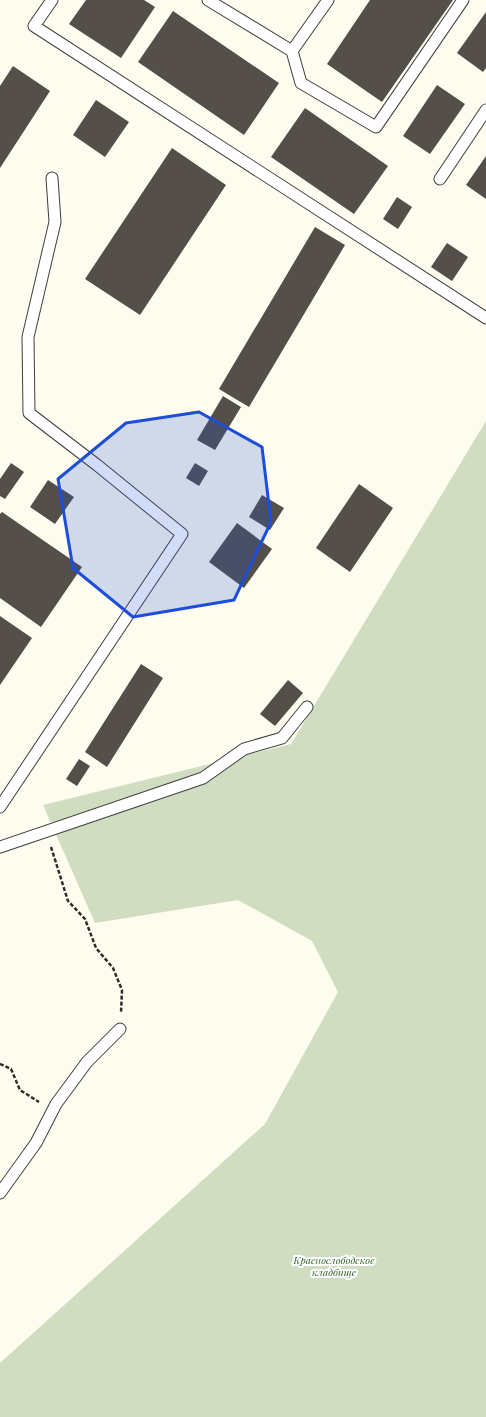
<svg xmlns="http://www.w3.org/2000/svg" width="486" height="1417" font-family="'Playfair Display',serif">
<rect width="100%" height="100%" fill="#fdfcee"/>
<!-- cemetery -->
<path fill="#d1ddc1" d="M486 421V1417H0V1363L265 1124 338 992 312 941 238 900 95 923 43 805 291 744Z"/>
<!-- building -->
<path fill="#544f4a" d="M86 0H144L155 7 121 58 69 24Z
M370 0H453L382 102 327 64Z
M173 11 279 83 244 135 138 62Z
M486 12V68L483 72 457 53Z
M13 66 50 91 0 168V86Z
M437 85 465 104 430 154 403 136Z
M96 100 129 122 105 157 73 135Z
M305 108 388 166 354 214 271 157Z
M172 148 226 185 140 315 85 279Z
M486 156V199L466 185Z
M397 197 412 207 398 229 383 219Z
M315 227 345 245 249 407 219 389Z
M447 243 468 257 452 281 431 267Z
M223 396 241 407 215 450 197 440Z
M11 463 24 472 5 499 0 496V479Z
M195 463 208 471 199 486 186 478Z
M48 480 74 497 55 524 30 507Z
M359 484 393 508 350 572 316 548Z
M262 495 284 508 270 530 249 517Z
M2 512 82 567 41 627 0 598V514Z
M237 523 272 549 244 588 209 562Z
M0 616 32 638 0 685Z
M141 664 163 678 107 767 85 752Z
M288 680 303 693 275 726 260 714Z
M79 759 90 766 77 786 66 779Z"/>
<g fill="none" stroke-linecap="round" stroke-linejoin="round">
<!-- lane casing -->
<g stroke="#3f3f3f" stroke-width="13">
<path id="lane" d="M52 0 34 26 486 318
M208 0 292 51 301 83 376 127 463 0
M292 51 328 0
M440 179 486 110
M0 807 182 534 97 465 29 413 28 337 55 222 52 178
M0 847 203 778 244 749 282 738 307 707
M0 1193 36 1143 56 1104 87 1062 120 1029"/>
</g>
<!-- path -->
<path stroke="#2e2e2e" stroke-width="2.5" stroke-dasharray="4 2" stroke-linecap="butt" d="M51 847 68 901 85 919 96 948 113 968 122 990 121 1013
M0 1064 11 1069 20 1090 39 1102"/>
<!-- lane -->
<use href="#lane" stroke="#fff" stroke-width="11"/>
</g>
<!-- marked area -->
<path fill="#1d4ed8" fill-opacity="0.2" stroke="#1d4ed8" stroke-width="3" stroke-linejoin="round" d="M199 412 262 447 271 522 234 600 133 617 73 568 58 479 126 423Z"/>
<g text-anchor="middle" stroke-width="4" stroke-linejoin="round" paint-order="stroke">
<!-- park labels -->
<g font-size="10" font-style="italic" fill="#295e23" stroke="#fff">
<text x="334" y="1264">Краснослободское<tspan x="334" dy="12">кладбище</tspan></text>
</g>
</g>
</svg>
